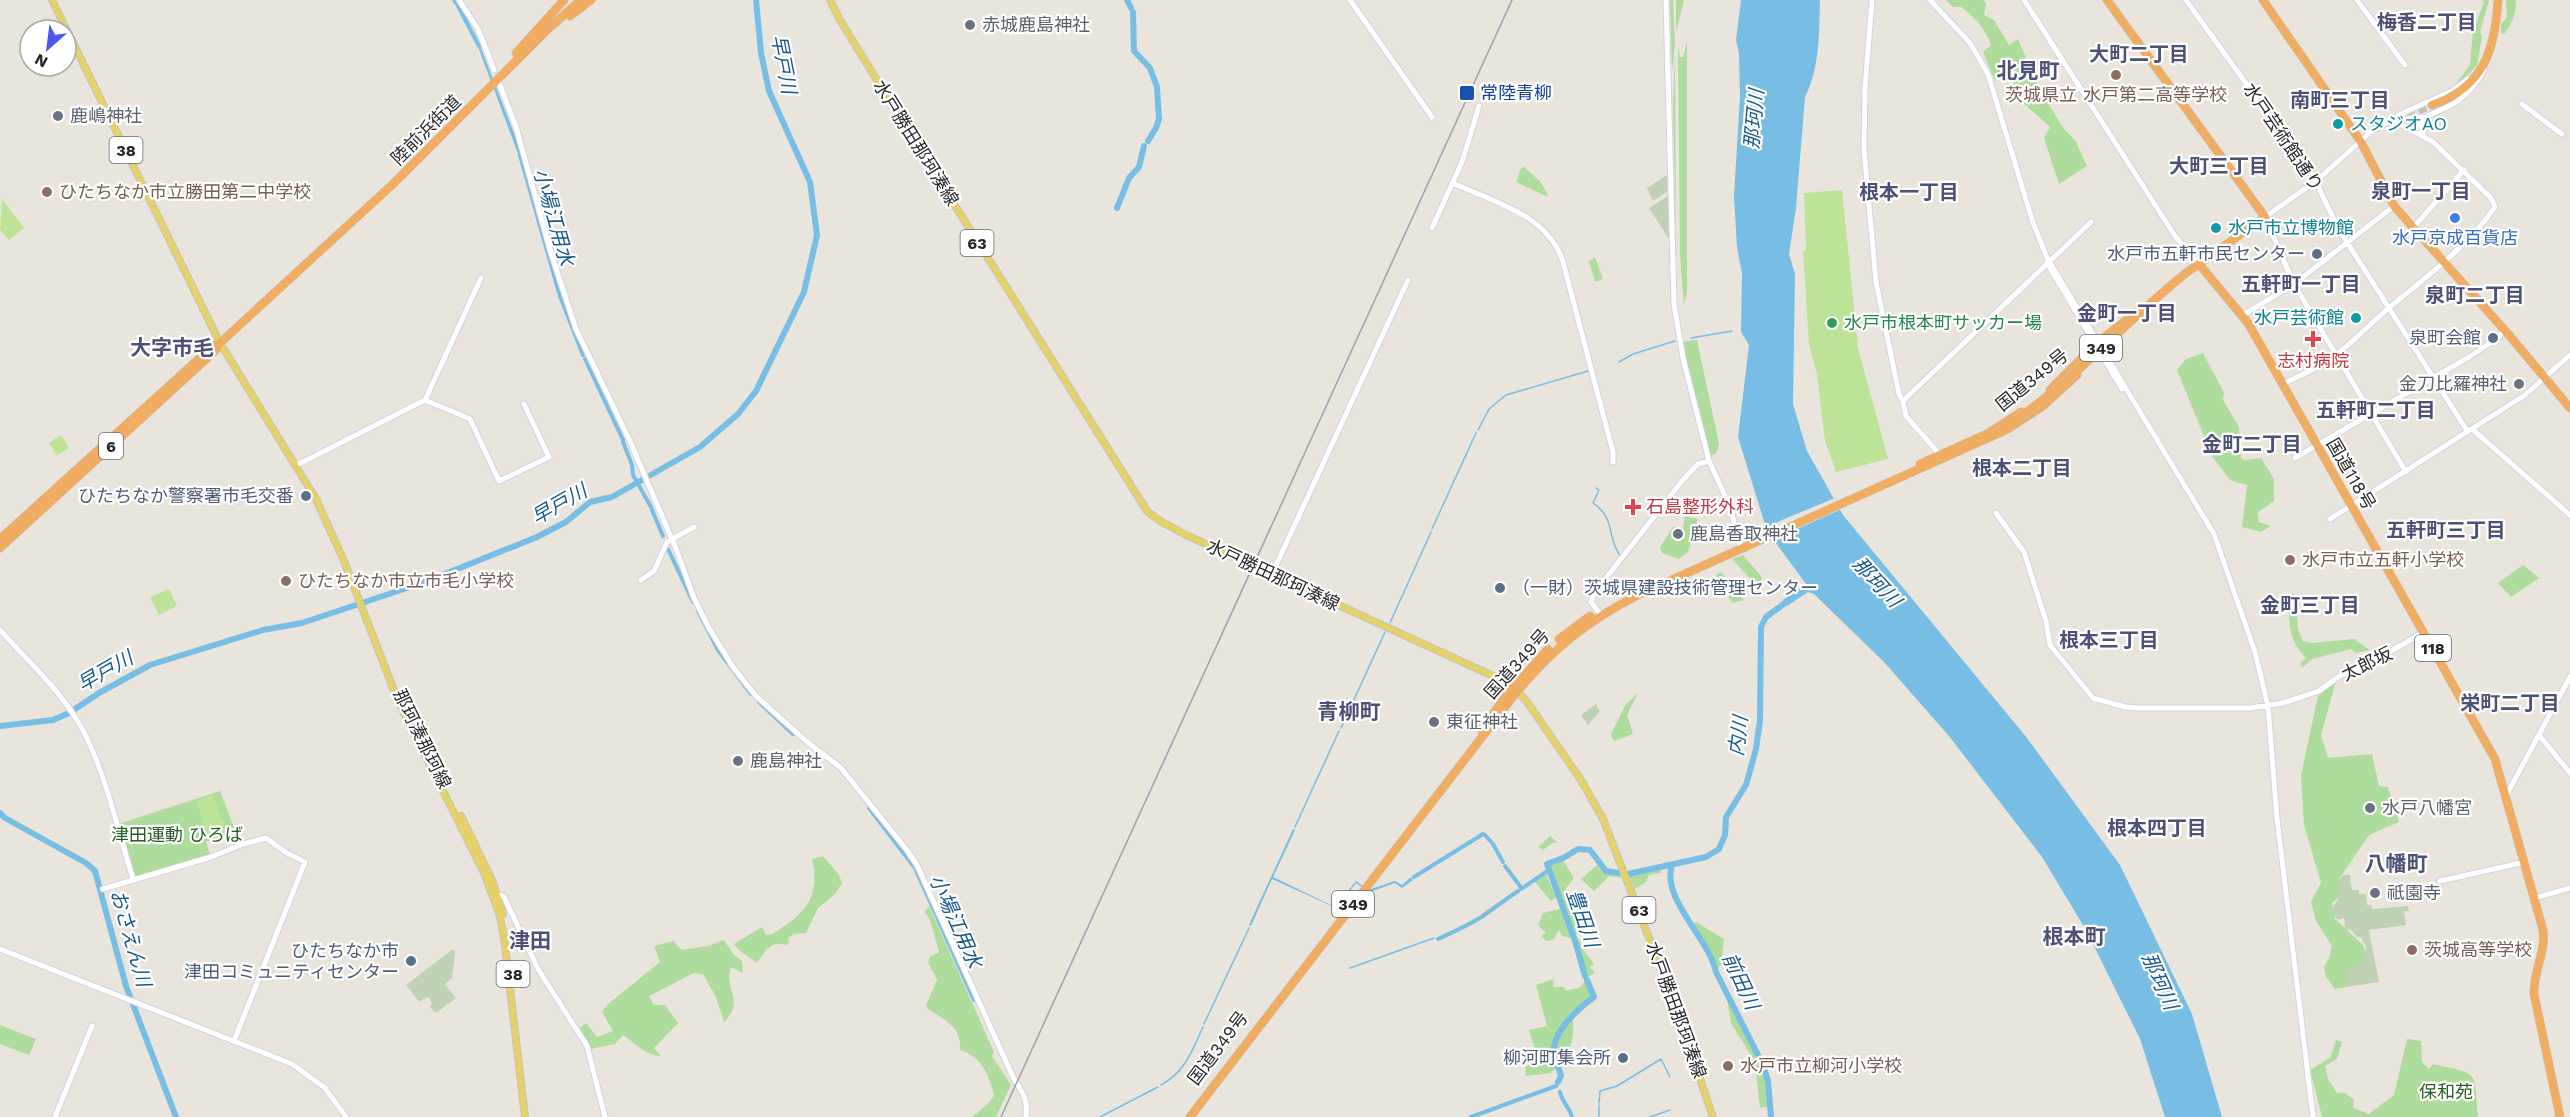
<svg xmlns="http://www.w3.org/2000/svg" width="2570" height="1117" font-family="'Work Sans','Noto Sans JP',sans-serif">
<rect width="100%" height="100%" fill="#eae5dc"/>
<!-- green -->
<path fill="#addc9d" d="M1670 0H1673L1675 44 1672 72Z
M1676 0H1684L1676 32Z
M1946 0H1983L1986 3 1984 15 1994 20 2009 45 2018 39 2038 86 2063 128 2075 140 2087 166 2059 184 2044 138 2050 127 2023 103 2009 75 1995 81 1983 52 1991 45C1985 28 1976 18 1961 7H1953Z
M2482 0H2489L2480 32 2482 37 2477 65 2458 86 2456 84 2470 65 2473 31 2484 2Z
M2506 0H2516C2516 14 2513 23 2504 34L2501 33V24L2507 17Z
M1687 42V292L1684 305 1680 255 1678 46 1680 57H1683Z
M1675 53 1676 234 1673 107Z
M1524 167 1540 181 1548 195 1546 196 1516 182 1521 168Z
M1595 257 1603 279 1595 282 1589 261Z
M1697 340 1719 444 1716 454 1709 456 1682 342Z
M2203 353 2224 393 2223 400 2239 427 2241 458 2245 460 2261 458 2274 479V501L2258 512 2259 522 2271 526 2261 532 2242 527 2247 485 2230 480 2212 456 2177 370 2186 359Z
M1685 516 1698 519 1688 552 1679 559 1662 553 1660 547 1673 527H1677L1675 536 1681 539Z
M1743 555 1761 576 1762 579 1758 585 1755 584 1732 559Z
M2523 565 2539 578 2511 597 2498 583Z
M1722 572 1727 585 1744 600 1732 603 1716 575Z
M2295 594 2298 629 2303 641 2312 643 2354 639 2370 650 2356 653 2351 649 2312 659 2303 667 2300 664 2306 658C2292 643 2290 633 2289 613L2283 609 2288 595Z
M2336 681 2321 735 2328 758 2372 754 2379 786 2388 787 2399 822 2369 835 2339 879 2340 897 2332 903 2335 919 2363 945 2366 955 2363 960 2348 970 2347 987 2335 989 2326 977 2324 967 2329 958 2332 946 2316 921 2311 902 2321 883 2304 825 2301 775 2318 696Z
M1638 693 1627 715 1633 734 1614 741 1611 734 1626 704Z
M220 791 235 830 206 842 210 855 135 877 118 824Z
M1550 836 1559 844 1554 842 1543 850 1538 847Z
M823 856 839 875 842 883 835 894 818 908 806 933 794 934 788 938 789 943 786 945C771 940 764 952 757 963L739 950 734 944 762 927 766 935C774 935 776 931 783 927 811 909 819 890 812 859Z
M1563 860 1574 878 1564 891 1574 919 1582 927 1576 935 1582 945 1581 947 1594 964 1590 967 1595 973 1587 977 1583 969 1576 936 1549 865Z
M1598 864 1606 872 1620 875 1621 878 1609 876 1594 891 1581 879Z
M1660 869 1661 873 1649 875 1646 882 1635 889 1629 875Z
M1546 874 1556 898 1551 901 1534 881Z
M929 906 994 1052 992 1056 1011 1085 996 1117H972L989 1103 994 1095C989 1075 981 1056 960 1050 962 1027 945 1020 928 1009L926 1005 937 980 928 962 930 957 939 952 930 920 925 912Z
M1560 909 1571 938 1562 936 1559 930 1553 940 1546 941 1541 936 1546 933 1538 925 1543 913Z
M1696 922 1724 939 1721 965 1716 970 1714 958 1693 924Z
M724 940 734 955 742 961 743 973 731 967C723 990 746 1000 724 1022L716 997 703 974 694 973 649 996 654 1005H665L678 1023 654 1048 661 1056C644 1055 637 1044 623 1035L615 1044 590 1049 578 1029 586 1023 597 1037 613 1031 602 1012 608 1004 660 962 654 946 673 941 682 950 708 946Z
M1553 979 1554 987H1564L1566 991 1581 987 1585 981 1591 996 1573 1018C1574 1048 1570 1050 1551 1073L1526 1076 1525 1067 1538 1060 1529 1030 1547 1026 1536 985Z
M1726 993 1763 1065 1770 1106 1760 1108 1755 1062 1731 1023Z
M0 1025 36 1039 29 1055 0 1044Z
M2407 1039 2421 1041 2422 1062 2429 1069 2433 1064C2480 1075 2474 1068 2478 1117H2322L2310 1070 2331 1057 2336 1040 2342 1042 2337 1059 2325 1066 2328 1079 2337 1093H2345L2354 1100 2353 1108 2369 1114 2394 1095Z"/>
<!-- cemetery -->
<path fill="#c0d2b5" d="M1667 175 1668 191 1653 201 1647 188Z
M1668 196 1669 239 1649 208Z
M1596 704 1600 711 1588 725 1581 715Z
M2343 875H2350L2352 890H2359V894H2366L2367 905H2371L2372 909 2408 906 2409 911 2404 912 2406 925 2369 930 2379 982 2347 987V970L2364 958 2366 947 2361 937H2357L2350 929 2345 930 2344 918 2338 920 2329 910 2339 899V880Z
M453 949 455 952 452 978 445 984 456 998 436 1013 430 1007 432 1003 428 997 419 1002 406 985Z"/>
<!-- pitch -->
<path fill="#bde399" d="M1842 190 1858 348 1888 459 1836 472 1825 441 1817 375 1809 344 1803 251 1806 250 1804 193Z
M2 199 24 228 9 240 0 230Z
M61 435 69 448 57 455 49 443Z
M169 589 177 606 159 615 150 597Z
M213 795 226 830 208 836 196 801Z"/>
<!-- water -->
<path fill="#77bde4" d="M1741 0H1820C1819 32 1820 68 1805 97L1796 208 1789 254 1795 274 1793 404 1807 451 1843 515 2027 738 2120 865 2192 1014 2222 1117H2165L2140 1039 2086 930 2042 857 1949 736 1884 662 1814 594 1808 592 1787 606 1785 604 1778 607 1785 603 1783 600 1806 584 1767 531 1738 437 1749 345 1741 332 1742 273 1737 248 1734 196 1740 96 1739 53 1736 40Z
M479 43 519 146 522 158 520 159 477 44Z
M1293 829 1295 830 1273 877 1335 907 1356 881 1368 890 1395 881 1402 885 1411 877 1413 880 1402 888 1395 883 1370 892 1356 883 1336 908 1272 879 1251 926 1249 925Z"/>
<!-- pier -->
<path fill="#eae5dc" d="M1835 498 1842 509 1770 541 1765 533 1763 530 1782 520Z"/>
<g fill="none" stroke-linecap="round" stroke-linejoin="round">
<!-- stream -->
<path stroke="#77bde4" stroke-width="1.5" d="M1691 338 1732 331
M1619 362 1633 354 1675 341
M1478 430 1489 409 1506 395 1588 371
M1596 488 1599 490 1593 503C1616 519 1606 534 1619 554
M1432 529 1476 433
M1390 623 1431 532
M1341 728 1385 632
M1295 827 1339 731
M1350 968 1434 938
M1204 1024 1249 928
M1161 1085C1185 1072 1192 1051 1203 1027
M1599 1103 1600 1091 1617 1086 1661 1059 1670 1077
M1599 1105V1117
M1100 1117 1158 1087
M1650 1117 1670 1110"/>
<!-- canal -->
<path stroke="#77bde4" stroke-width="4" d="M454 0 456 3
M458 6 479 46
M520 155 559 293
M560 296 583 355
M585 359 623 440
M623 442 632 465 633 475 651 507
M652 510 663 536
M668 549 693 602
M698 611 717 648
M718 650 751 694
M759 702 793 734
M869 808 915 868 974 1000
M1485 835 1493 844 1503 862
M1505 866 1520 886
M1414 877 1483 834
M1521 889 1546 872
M1484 915 1518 891
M1438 939C1453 932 1469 925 1483 916
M1560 1092C1562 1102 1570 1108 1572 1117
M1498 1107 1556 1086
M1471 1117 1496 1108"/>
<!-- river -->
<path stroke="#77bde4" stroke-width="6" d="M1127 0 1131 8
M1133 12 1134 51 1150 68 1157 87 1159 119 1156 128 1148 141
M1117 208 1129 178 1139 167 1144 146
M0 726 53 720 69 713 99 693 150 665 263 630 302 623 425 582 537 537 566 522 590 502 612 497 700 447 738 414 756 391 804 292 817 235 810 182 769 91 761 53 756 0
M0 813 5 818 86 863 95 871 126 986 176 1117
M1565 857 1578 849 1590 850 1606 871 1619 873
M1563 858 1547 864 1575 941 1585 976
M1672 865C1661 899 1709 938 1716 972L1763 1065 1768 1081 1771 1117
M1628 874 1706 857 1719 849 1725 835 1726 817 1746 785 1756 749 1760 720 1761 627 1766 617 1785 603
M1558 1082 1561 1076C1560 1069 1556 1065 1554 1058 1549 1035 1577 1009 1594 997L1587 980"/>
<!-- highway-tunnel -->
<path stroke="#c3bfb8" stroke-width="8" stroke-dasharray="8 4" stroke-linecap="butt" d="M2396 119 2432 105"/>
<!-- secondary casing -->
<g stroke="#d1d3e1" stroke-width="7">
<path id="secondary" d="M459 0 478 29 494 70
M1350 0 1432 117
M1666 0 1674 304 1683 358 1709 461
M1872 0 1865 88 1864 150 1876 282 1899 394 1903 402
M1930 0 1970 43 1988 74 2034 226
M2024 0 2175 236 2199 264
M2186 0 2314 178 2338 228 2468 432
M2357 0 2405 65
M499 82 516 127 551 253 576 329 629 439 677 551 694 598 709 628 733 667 756 696 806 741 841 768 907 850 917 865 1014 1079C1023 1093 1028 1099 1026 1117
M2522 104 2562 134
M2394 120 2427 117
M2423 133 2420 124C2425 113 2446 110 2456 102 2468 94 2477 83 2484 70
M1453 183C1493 202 1549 215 1563 262L1613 452V462
M2034 225 2047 258 2214 534 2255 652 2268 706 2277 818 2313 1117
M1432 228 1462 162 1479 106
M2413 228 2464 170
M2047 263 2122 389
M2243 315 2294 284 2394 206
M2283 384C2300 375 2320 368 2335 356 2354 341 2371 323 2390 307 2425 278 2469 245 2495 207L2491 198 2433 142 2393 120
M425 400 470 419 499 481 549 457 524 404
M2472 429 2570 515
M1941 456 1906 416 1903 402 1906 398 2091 222
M2295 458 2469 357 2499 337 2504 330
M297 465 425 400 481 278
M2406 472 2294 284 2265 217 2316 181 2373 130 2407 111 2452 91 2468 79
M1996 513 2024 552 2046 621 2050 645 2093 698 2125 707 2139 708H2250L2283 703 2319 691 2338 677 2374 661 2424 632
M2330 519 2525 395 2570 355
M1272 574 1408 280
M641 580 654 571 667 542 694 527
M1601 615 1591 602 1595 592 1682 481 1698 464 1709 461 1732 511 1736 537 1740 545
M0 630C26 659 57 687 77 720 103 761 118 832 133 879
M2539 735 2570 773
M2507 794 2570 677
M2440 881 2525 862
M103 889 211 857 243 844 266 838 285 852 305 862 234 1041
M497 894 504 897 538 969 587 1046 605 1117
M2535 898 2570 888
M0 949 292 1064 325 1088 346 1117
M55 1117 92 1026"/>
</g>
<!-- primary casing -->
<g stroke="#c3c3c3" stroke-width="8">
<path id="primary" d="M52 0 220 343 316 499 344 561 398 701 484 873 499 913 504 937 525 1117
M830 0 840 20 910 134 1147 511 1160 521 1186 535 1504 681 1525 699 1581 780 1603 819 1672 997 1713 1117
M461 816 492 880 503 914"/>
</g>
<!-- highway casing -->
<g stroke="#c3c3c3" stroke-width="9">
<path id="highway" d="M2107 0 2265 217 2186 273
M2263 0 2361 142 2394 206 2509 335 2570 408
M570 16 591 0
M516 53 564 0
M2432 105C2484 87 2495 50 2498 0
M2199 264 2248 323 2495 759 2543 930C2546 953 2533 972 2534 994L2560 1117
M2050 390 2098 342 2137 312
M1990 432 2021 412
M1920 464 1991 432
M0 539 213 346 220 343
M0 548 216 350 220 343 394 183 548 29 581 0
M1559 639 1590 616
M1481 730 1507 695 1548 649
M1190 1117 1512 698C1549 652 1585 622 1638 595L2008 429 2043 406 2077 375"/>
</g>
<!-- secondary -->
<use href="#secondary" stroke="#fff" stroke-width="5"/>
<!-- primary -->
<use href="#primary" stroke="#e4d267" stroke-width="6"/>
<!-- highway -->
<use href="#highway" stroke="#f0ac61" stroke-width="8"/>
<!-- rail -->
<path stroke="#9fa0b2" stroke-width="1.5" d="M1001 1117 1512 0"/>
<!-- highway-bridge casing -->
<g stroke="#c3c3c3" stroke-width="9" stroke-linecap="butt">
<path id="highway-bridge" d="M2014 421C2077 378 2127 320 2186 273"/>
</g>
<!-- highway-bridge -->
<use href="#highway-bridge" stroke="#f0ac61" stroke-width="8"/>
</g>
<!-- markers -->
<g fill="#6b7280" stroke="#fff" stroke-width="2">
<circle cx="970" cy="25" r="6"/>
<circle cx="58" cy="116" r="6"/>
<circle cx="2519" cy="384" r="6"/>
<circle cx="1678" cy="534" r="6"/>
<circle cx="1434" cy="722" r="6"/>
<circle cx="738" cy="761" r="6"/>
<circle cx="2370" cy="808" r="6"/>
<circle cx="2375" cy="893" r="6"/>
</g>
<g fill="#8d6e63" stroke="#fff" stroke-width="2">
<circle cx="2116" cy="75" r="6"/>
<circle cx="47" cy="192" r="6"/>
<circle cx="2290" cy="560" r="6"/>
<circle cx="286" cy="581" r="6"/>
<circle cx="2412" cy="950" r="6"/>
<circle cx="1728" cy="1066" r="6"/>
</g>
<rect fill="#1a4fb4" stroke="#fff" stroke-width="2" x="1459" y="85" width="16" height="16" rx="3"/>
<g fill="#0f9aa8" stroke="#fff" stroke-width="2">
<circle cx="2338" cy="124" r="6"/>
<circle cx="2216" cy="228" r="6"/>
<circle cx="2356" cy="318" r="6"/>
</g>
<circle fill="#3f7fe0" stroke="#fff" stroke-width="2" cx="2455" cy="218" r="6"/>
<g fill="#5c6f8a" stroke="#fff" stroke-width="2">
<circle cx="2317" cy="254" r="6"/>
<circle cx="2493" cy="338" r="6"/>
<circle cx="306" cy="496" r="6"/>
<circle cx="1500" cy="588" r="6"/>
<circle cx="411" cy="961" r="6"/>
<circle cx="1623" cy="1058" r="6"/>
</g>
<circle fill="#2e9e5b" stroke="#fff" stroke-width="2" cx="1832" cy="323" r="6"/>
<g fill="#e0444e" stroke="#fff" stroke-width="2">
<path d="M2310 330h6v6h6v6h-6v6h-6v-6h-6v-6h6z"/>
<path d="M1630 498h6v6h6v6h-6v6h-6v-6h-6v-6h6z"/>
</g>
<g text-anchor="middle" stroke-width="4.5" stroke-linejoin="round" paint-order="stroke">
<!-- shield labels -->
<g fill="#fff" stroke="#696969" stroke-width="1.5">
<rect x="109.5" y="137" width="33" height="26" rx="4.5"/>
<rect x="960.5" y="230" width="33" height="26" rx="4.5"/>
<rect x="2080" y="335" width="42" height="26" rx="4.5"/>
<rect x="99" y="433" width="24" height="26" rx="4.5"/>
<rect x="2415" y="635" width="36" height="26" rx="4.5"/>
<rect x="1332" y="891" width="42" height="26" rx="4.5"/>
<rect x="1622.5" y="897" width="33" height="26" rx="4.5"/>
<rect x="496.5" y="961" width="33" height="26" rx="4.5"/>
</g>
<g font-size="16" font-weight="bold" fill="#292929">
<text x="126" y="156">38</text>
<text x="977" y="249">63</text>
<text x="2101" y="354">349</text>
<text x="111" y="452">6</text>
<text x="2433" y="654">118</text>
<text x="1353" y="910">349</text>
<text x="1639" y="916">63</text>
<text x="513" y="980">38</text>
</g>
<!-- worship labels -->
<g font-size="18" fill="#5b616d" stroke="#fff" text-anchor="start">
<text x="982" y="31">赤城鹿島神社</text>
<text x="70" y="122">鹿嶋神社</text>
<text x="2507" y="390" text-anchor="end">金刀比羅神社</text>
<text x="1690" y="540">鹿島香取神社</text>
<text x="1446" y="728">東征神社</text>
<text x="750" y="767">鹿島神社</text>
<text x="2382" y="814">水戸八幡宮</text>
<text x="2387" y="899">祇園寺</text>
</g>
<!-- transit labels -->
<g font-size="18" fill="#164399" stroke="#fff" text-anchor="start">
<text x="1480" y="99">常陸青柳</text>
</g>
<!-- education labels -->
<g font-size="18" fill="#785e54" stroke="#fff" text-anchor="start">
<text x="2116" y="101" text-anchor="middle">茨城県立 水戸第二高等学校</text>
<text x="59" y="198">ひたちなか市立勝田第二中学校</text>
<text x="2302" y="566">水戸市立五軒小学校</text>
<text x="298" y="587">ひたちなか市立市毛小学校</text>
<text x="2424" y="956">茨城高等学校</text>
<text x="1740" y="1072">水戸市立柳河小学校</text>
</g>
<!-- culture labels -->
<g font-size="18" fill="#0d838f" stroke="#fff" text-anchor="start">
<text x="2350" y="130">スタジオAO</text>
<text x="2228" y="234">水戸市立博物館</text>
<text x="2344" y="324" text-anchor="end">水戸芸術館</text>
</g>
<!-- street labels -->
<g font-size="18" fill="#292929" stroke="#fff">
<text transform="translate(426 130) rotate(-45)" y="6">陸前浜街道</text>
<text transform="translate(2283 137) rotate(56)" y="6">水戸芸術館通り</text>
<text transform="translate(916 143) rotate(58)" y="6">水戸勝田那珂湊線</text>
<text transform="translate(2032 380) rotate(-39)" y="6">国道349号</text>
<text transform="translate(2351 474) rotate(60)" y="6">国道118号</text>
<text transform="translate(1273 575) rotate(25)" y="6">水戸勝田那珂湊線</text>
<text transform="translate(1517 664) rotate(-48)" y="6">国道349号</text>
<text transform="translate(2367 664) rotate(-26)" y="6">太郎坂</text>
<text transform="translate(422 739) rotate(64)" y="6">那珂湊那珂線</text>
<text transform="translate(1676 1010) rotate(70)" y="6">水戸勝田那珂湊線</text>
<text transform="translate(1218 1048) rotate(-53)" y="6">国道349号</text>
</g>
<!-- shop labels -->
<g font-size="18" fill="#366cbe" stroke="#fff">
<text x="2455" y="244">水戸京成百貨店</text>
</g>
<!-- service labels -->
<g font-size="18" fill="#4e5e75" stroke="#fff" text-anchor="end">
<text x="2305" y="260">水戸市五軒市民センター</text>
<text x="2481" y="344">泉町会館</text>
<text x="294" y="502">ひたちなか警察署市毛交番</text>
<text x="1512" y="594" text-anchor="start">（一財）茨城県建設技術管理センター</text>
<text x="399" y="957">ひたちなか市<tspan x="399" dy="21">津田コミュニティセンター</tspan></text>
<text x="1611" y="1064">柳河町集会所</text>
</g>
<!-- leisure labels -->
<g font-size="18" fill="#27864d" stroke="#fff" text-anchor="start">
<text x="1844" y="329">水戸市根本町サッカー場</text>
</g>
<!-- health labels -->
<g font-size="18" fill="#be3a42" stroke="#fff">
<text x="2313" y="367">志村病院</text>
<text x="1646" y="513" text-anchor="start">石島整形外科</text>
</g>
<!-- park labels -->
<g font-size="18" fill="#275f20" stroke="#fff">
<text x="177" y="841">津田運動 ひろば</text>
<text x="2446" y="1098">保和苑</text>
</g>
<!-- neighbourhood labels -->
<g font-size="20" font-weight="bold" fill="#4d5176" stroke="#fff">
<text x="2427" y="29">梅香二丁目</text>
<text x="2139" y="61">大町二丁目</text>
<text x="2340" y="107">南町三丁目</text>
<text x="2219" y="173">大町三丁目</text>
<text x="2421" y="198">泉町一丁目</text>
<text x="1909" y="199">根本一丁目</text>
<text x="2301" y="291">五軒町一丁目</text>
<text x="2475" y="302">泉町二丁目</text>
<text x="2127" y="320">金町一丁目</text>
<text x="2376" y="417">五軒町二丁目</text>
<text x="2252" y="451">金町二丁目</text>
<text x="2022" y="475">根本二丁目</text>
<text x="2446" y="537">五軒町三丁目</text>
<text x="2310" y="612">金町三丁目</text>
<text x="2109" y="647">根本三丁目</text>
<text x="2510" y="710">栄町二丁目</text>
<text x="2157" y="835">根本四丁目</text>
</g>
<!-- water labels -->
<g font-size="20" font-style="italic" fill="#185a8d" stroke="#fff">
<text transform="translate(784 64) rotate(79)" y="7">早戸川</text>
<text transform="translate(1754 119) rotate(-85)" y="7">那珂川</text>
<text transform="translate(554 217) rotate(74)" y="7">小場江用水</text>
<text transform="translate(559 504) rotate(-30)" y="7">早戸川</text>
<text transform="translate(1877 582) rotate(47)" y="7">那珂川</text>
<text transform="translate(105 671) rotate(-30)" y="7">早戸川</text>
<text transform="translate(1738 736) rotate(-83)" y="7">内川</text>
<text transform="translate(1583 918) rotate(71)" y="7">豊田川</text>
<text transform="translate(956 921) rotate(66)" y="7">小場江用水</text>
<text transform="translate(131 938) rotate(74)" y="7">おさえん川</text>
<text transform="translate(1741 981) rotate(65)" y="7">前田川</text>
<text transform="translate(2160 981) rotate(66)" y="7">那珂川</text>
</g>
<!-- quarter labels -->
<g font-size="21" font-weight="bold" fill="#4d5176" stroke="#fff">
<text x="2028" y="78">北見町</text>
<text x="172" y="355">大字市毛</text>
<text x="1349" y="719">青柳町</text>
<text x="2396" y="871">八幡町</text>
<text x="2074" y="944">根本町</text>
<text x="530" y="948">津田</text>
</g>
</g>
<!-- north arrow -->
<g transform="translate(48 48) rotate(208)"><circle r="28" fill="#ffffff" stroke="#a9a9a9" stroke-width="1.5"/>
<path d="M0-4.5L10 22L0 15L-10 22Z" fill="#4958ea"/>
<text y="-9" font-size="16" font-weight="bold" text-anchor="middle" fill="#292929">N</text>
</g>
</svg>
